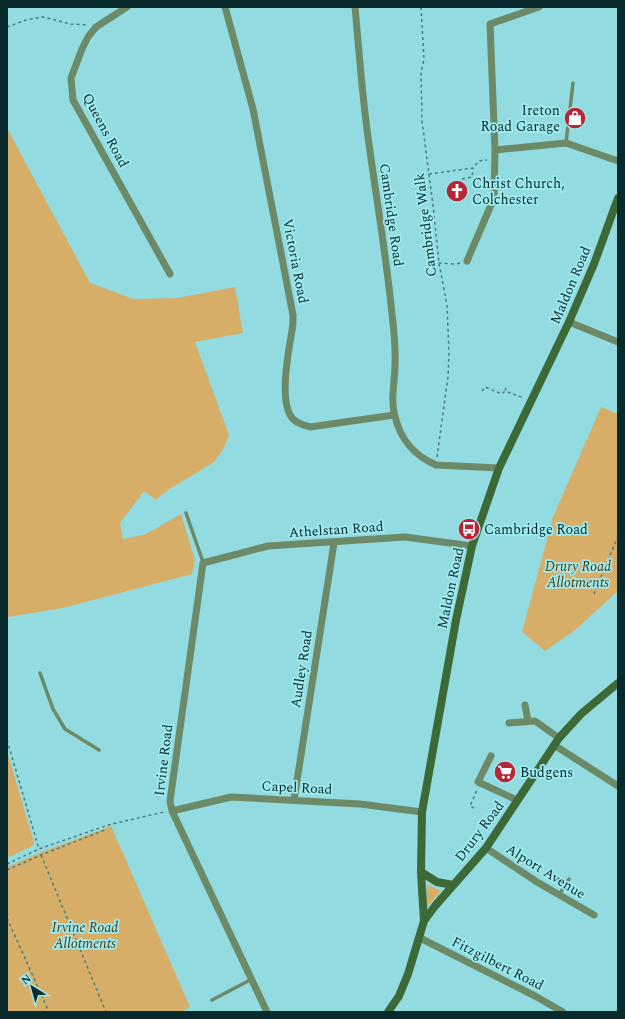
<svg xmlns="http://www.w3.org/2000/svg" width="625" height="1019" font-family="Spectral,serif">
<rect width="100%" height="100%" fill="#92dce1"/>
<!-- green -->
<path fill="#d6ae68" d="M7 128 90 283 134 299 177 298 235 287 243 333 195 342 229 435 224 448 214 462 165 492 156 500 144 491 120 523 123 539 146 534 181 514 195 560 192 574 63 608 8 617 7 614Z
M601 407 618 414V591L575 630 545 651 522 632 553 517Z
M7 751 34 842V845L7 858Z
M111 826 190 1007 181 1012H7V867L39 853Z
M427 884 441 891 427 907Z"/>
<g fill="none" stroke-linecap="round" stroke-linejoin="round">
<!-- path -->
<path stroke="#497e81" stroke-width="1.5" stroke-dasharray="3 3" stroke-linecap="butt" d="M421 7 424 59 421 73 422 121 433 205 439 263 447 305 449 353 448 377 437 457
M7 27 26 20 43 17 71 24 88 25
M429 174 473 168 479 161 487 160
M462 179 472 177 473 168
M439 263C445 263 454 265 460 263
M506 388 505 391 524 398
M482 391 485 387 502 394 505 391
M594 594 618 536
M7 740 39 849
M474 808 470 806 477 790
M41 855 106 1012
M7 864 39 849 108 825 164 812
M7 870 41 855 105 830
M7 918 49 1012"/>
<!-- service -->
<path stroke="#6d8a68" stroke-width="3.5" d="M566 143 573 83
M186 513 203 562
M40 673 53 709 65 729 99 750
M559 895 569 879
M212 1000 252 979"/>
<!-- minor -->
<path stroke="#6d8a68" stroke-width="7" d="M127 7 96 27 88 37 82 49 71 78 73 100 170 274
M225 7 253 109 293 315V324C290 345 277 402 293 419 298 424 304 425 310 427L394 415
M355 7C359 50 362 94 368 137 376 196 386 254 392 314 394 331 396 348 395 365 395 382 390 400 395 416 400 439 415 456 436 465L499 468
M539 7 490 24 495 150 566 143 618 161
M467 261 494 198 495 150
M569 322 618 342
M525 705 528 721
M509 723 535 721 559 738
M554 745 618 786
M491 756 478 782 517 800
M294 800 334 543
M172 811 231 797 360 804 422 812
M486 848 537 882 594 915
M420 938 535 996 563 1012
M267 1012 172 811 170 801 203 563 268 546 405 537 472 546"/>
<!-- secondary -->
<path stroke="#3d6936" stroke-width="8" d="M421 872 437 882 453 885
M424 921 435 906 486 848 559 738 581 714 618 683
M388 1012 399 996 408 974 424 921 421 872 422 812 456 620 472 546 499 468 569 322 594 264 618 198"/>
</g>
<!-- icons -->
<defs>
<g id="shop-disc" transform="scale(1.15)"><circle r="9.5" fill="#b72536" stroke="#9feaee"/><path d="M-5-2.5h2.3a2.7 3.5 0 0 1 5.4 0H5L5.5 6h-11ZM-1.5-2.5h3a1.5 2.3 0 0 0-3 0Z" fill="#fff"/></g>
<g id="church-disc" transform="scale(1.15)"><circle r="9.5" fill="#b72536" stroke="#9feaee"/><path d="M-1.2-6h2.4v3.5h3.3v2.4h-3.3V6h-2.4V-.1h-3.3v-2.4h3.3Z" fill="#fff"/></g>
<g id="bus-disc" transform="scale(1.15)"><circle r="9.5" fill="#b72536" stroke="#9feaee"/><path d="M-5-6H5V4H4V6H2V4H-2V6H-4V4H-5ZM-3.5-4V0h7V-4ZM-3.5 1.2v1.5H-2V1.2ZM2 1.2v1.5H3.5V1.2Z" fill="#fff"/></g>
<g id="supermarket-disc" transform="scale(1.15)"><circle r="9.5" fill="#b72536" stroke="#9feaee"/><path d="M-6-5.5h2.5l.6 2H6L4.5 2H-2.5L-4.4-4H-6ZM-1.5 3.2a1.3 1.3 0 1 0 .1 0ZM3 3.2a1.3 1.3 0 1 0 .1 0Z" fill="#fff"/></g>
</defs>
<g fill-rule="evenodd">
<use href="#shop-disc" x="575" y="118"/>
<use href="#church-disc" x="457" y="191"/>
<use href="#bus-disc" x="469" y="529"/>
<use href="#supermarket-disc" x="505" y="772"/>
</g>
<g text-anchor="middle" stroke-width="3.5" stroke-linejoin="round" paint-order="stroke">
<!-- poi labels -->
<g font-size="14" fill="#092a2c" stroke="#9feaee" text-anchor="start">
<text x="560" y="115" text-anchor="end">Ireton<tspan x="560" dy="16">Road Garage</tspan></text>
<text x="472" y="188">Christ Church,<tspan x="472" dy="16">Colchester</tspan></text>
<text x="484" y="534">Cambridge Road</text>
<text x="520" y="777">Budgens</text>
</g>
<!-- street labels -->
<g font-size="14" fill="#092a2c" stroke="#9feaee">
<text transform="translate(106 130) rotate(62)" y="5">Queens Road</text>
<text transform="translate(392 215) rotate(82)" y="5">Cambridge Road</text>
<text transform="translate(425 225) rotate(-97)" y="5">Cambridge Walk</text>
<text transform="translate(296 261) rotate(79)" y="5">Victoria Road</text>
<text transform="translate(570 285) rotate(-67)" y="5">Maldon Road</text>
<text transform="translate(336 529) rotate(-4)" y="5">Athelstan Road</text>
<text transform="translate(450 588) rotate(-78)" y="5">Maldon Road</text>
<text transform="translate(301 669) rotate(-81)" y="5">Audley Road</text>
<text transform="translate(163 760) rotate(-83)" y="5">Irvine Road</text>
<text transform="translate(297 787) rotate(3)" y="5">Capel Road</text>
<text transform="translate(479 831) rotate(-53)" y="5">Drury Road</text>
<text transform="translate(546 871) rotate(32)" y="5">Alport Avenue</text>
<text transform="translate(498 963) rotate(27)" y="5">Fitzgilbert Road</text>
</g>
<!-- park labels -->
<g font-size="14" font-style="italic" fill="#4f390c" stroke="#9feaee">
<text x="578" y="571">Drury Road<tspan x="578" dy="16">Allotments</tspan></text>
<text x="85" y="932">Irvine Road<tspan x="85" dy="16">Allotments</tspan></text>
</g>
</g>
<!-- border -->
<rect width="625" height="1019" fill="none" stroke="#092a2c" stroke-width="16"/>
<!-- north arrow -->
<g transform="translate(32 987) rotate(323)" stroke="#9feaee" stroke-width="3" paint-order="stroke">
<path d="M0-3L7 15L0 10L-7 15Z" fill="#092a2c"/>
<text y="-6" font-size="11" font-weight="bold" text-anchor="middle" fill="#092a2c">N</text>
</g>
</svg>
